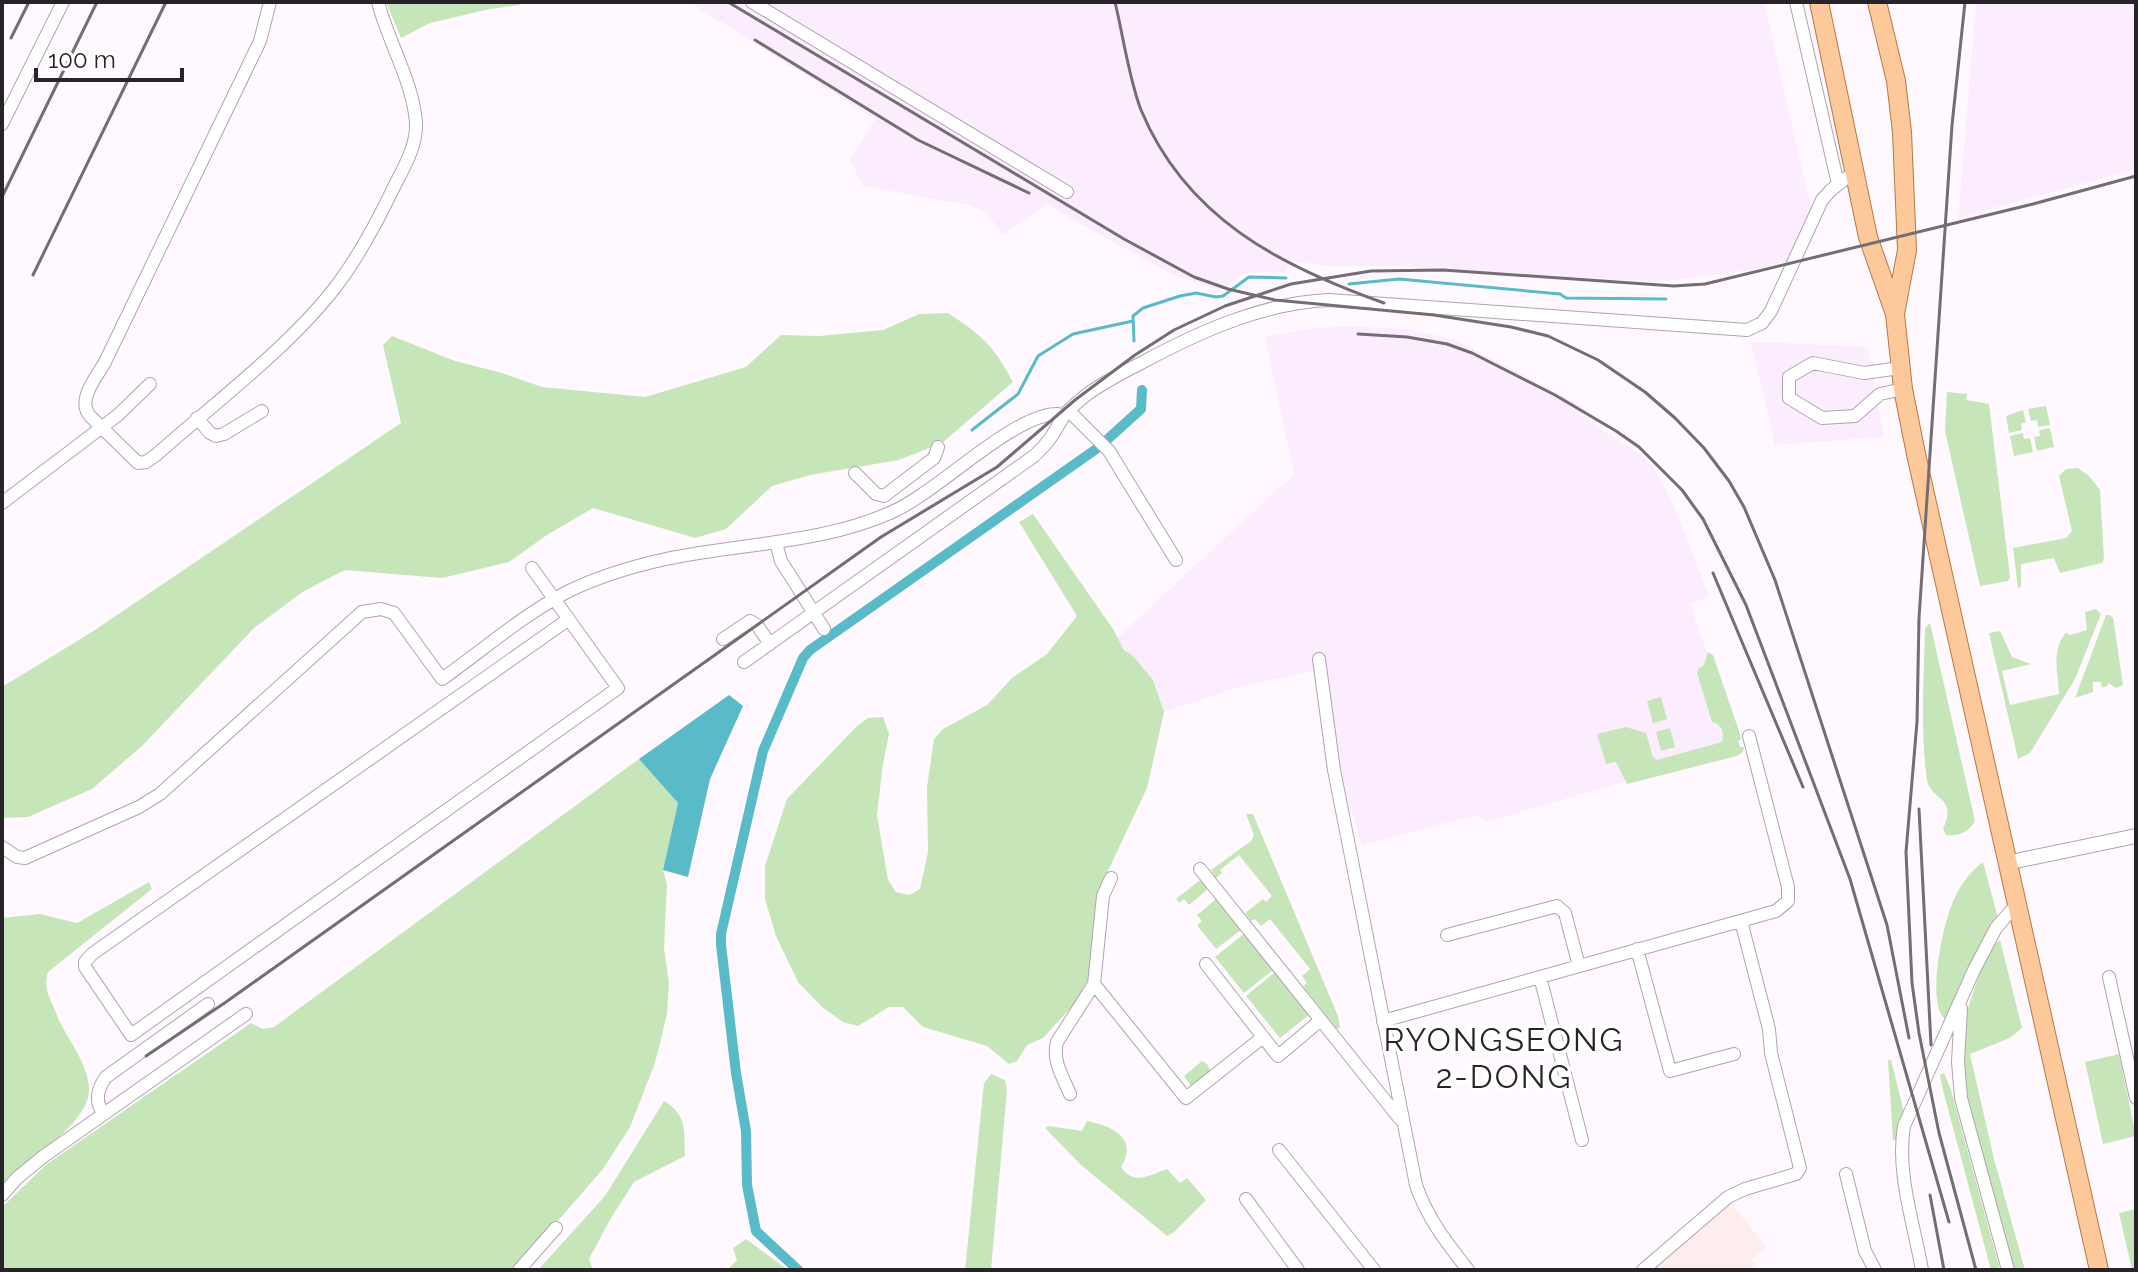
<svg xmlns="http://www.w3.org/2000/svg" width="2138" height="1272" font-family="Raleway,sans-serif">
<rect width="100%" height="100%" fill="#fff9ff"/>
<!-- built -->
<path fill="#fcedfe" d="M689 2H1764L1811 208 1788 261 1751 270 1657 282 1390 266H1327L1290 261 1286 272 1244 273 1221 291 1171 274 1047 205 1002 235 987 213 968 205 862 186 850 159 875 119Z
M1976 2H2136V169L1958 218Z
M1348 326 1407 329 1444 337 1464 344 1584 407 1580 415 1644 457 1654 468 1672 501 1709 596 1690 604 1740 748 1486 822 1476 815 1362 845 1340 773 1324 669 1246 685 1164 712 1153 680 1116 639 1294 474 1265 337 1309 329Z
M1765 342 1867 347 1884 437 1775 445 1751 343Z"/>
<!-- education -->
<path fill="#fdeded" d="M1730 1202 1767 1248 1751 1260 1759 1270H1649Z"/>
<!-- green -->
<path fill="#c6e6b9" d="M386 2H519L520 5 490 9 430 23 401 38Z
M948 313C983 336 993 345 1013 382L942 443 899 460 810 475 772 486 726 529 695 538 593 508 547 535 509 562 442 578 345 570 304 591 254 628 142 746 92 789 28 817 2 818V687L92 632 401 423 383 345 392 336 455 361 502 373 542 387 645 397 746 367 781 335 819 336 883 330 919 314Z
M1947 392 1967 394 1966 400 1989 404 2010 577 2008 581 1980 586 1945 431Z
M2046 406 2050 425 2038 427 2037 420 2031 421 2028 409Z
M2023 410 2026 422 2021 424 2022 430 2009 433 2006 416Z
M2050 428 2054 447 2037 451 2034 437 2040 436 2039 430Z
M2023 433 2024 439 2030 438 2033 452 2014 456 2010 436Z
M2078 468 2089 476 2100 490 2104 559 2102 563 2060 573 2054 558 2021 564V587L2018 588 2013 548 2066 538 2072 531 2059 476 2066 469Z
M1033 514 1113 629 1124 650 1133 656 1153 680 1164 712 1147 788 1098 892 1094 956 1088 980 1074 1004 1043 1038 1027 1045 1017 1061 1009 1064 987 1046 923 1027 903 1007H889L858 1026 843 1022 822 1007 798 982 776 936 765 899V866L787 799 856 727 868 718 883 717 889 734 883 763 877 815 888 880 896 892 909 895 920 889 928 852 927 787 934 739 943 729 987 705 1012 678 1047 654 1077 616 1019 522Z
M2096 609 2101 614 2075 679 2030 753 2018 759 1989 633 2000 631 2012 657 2031 664 2002 671 2010 705 2059 694C2058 672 2051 650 2066 633L2070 635 2087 630 2085 612Z
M2106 615H2110L2113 618 2123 685 2116 688 2109 683 2106 687H2102L2101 682H2093V692L2075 698Z
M1930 623 1975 821C1968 833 1959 836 1946 835L1943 829C1958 796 1931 801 1927 780 1920 731 1924 678 1925 628Z
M1708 652 1713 655 1740 734 1741 739 1738 741 1740 747H1744L1743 752 1737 756 1627 784 1616 762 1606 764 1597 734 1626 727 1646 733 1653 757 1657 760 1722 742C1724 732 1723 725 1712 722L1698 676 1697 670 1704 665Z
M1661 697 1667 719 1653 723 1647 701Z
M1670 728 1675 747 1661 751 1656 732Z
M639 759 678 803 663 870 667 884 664 948 669 983 667 1014 655 1063 630 1127 603 1169 515 1270H2V1207L47 1164 251 1023 263 1029 274 1027Z
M1246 814H1253L1338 1016 1340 1027 1337 1029 1303 986 1307 983 1302 976 1310 969 1270 919 1261 926 1255 919 1251 921 1245 913 1263 899 1266 902 1272 896 1239 855 1220 870 1222 873 1216 878 1211 870 1251 841 1254 835Z
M1983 862 1998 918 1954 1007 1945 1019C1925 1003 1944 918 1955 897 1961 884 1971 871 1983 862Z
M1200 880 1208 889 1189 905 1184 899 1179 903 1176 899Z
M149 882 152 889 48 972C43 988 50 998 56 1013 65 1037 87 1060 89 1087 92 1120 31 1159 8 1177L2 1185V918L40 914 77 923Z
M1216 899 1241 930 1216 949 1197 925 1202 921 1197 915Z
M1244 934 1273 970 1244 993 1215 957Z
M2000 940 2022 1028 2010 1038 1970 1054 1994 1159 2025 1270H2012L1963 1083 1965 1017 1982 966 1991 947Z
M1275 972 1309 1015 1280 1038 1246 996Z
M2119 1054 2136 1136 2103 1144 2085 1062Z
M1888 1060H1891L1905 1116 1897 1140H1893Z
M1202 1061 1207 1064 1211 1072 1193 1087 1191 1086 1184 1076Z
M1944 1073 1951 1090 2000 1270H1991L1944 1094 1940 1075Z
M991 1074 1005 1080 1007 1090 991 1270H965L984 1083Z
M664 1101C688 1116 684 1131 685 1156L634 1182 611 1218 589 1259 593 1270H538L605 1196Z
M1087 1121C1112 1126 1139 1138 1121 1167 1133 1186 1150 1175 1167 1169L1180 1183 1187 1178 1206 1200 1174 1232 1167 1236 1081 1165 1045 1128 1049 1126 1082 1131Z
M2136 1209V1270H2132L2119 1213Z
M746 1239 788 1270H727L737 1260 733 1248Z"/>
<!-- water -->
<path fill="#59bac8" d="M729 695 743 706 710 779 688 877 663 870 678 803 639 759Z"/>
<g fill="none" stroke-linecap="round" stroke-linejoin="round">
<!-- stream -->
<path stroke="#59bac8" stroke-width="3" d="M1349 284 1399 279 1560 294 1566 298 1666 299
M1134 341 1133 316 1143 308 1180 296 1196 293 1216 297 1223 296 1249 277 1286 278
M972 430 1018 394 1038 356 1073 334 1133 321"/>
<!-- canal -->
<path stroke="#59bac8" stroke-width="10" d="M798 1270 756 1231 747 1185 746 1131 736 1073 721 945V934L763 751 803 658 810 650 1099 447 1141 409 1142 390"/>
<!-- minor casing -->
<g stroke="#b0a3b1" stroke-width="14">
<path id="minor" d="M270 2 260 41 105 362C97 377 76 400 90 416L138 463 146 462 156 455C213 404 291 346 337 285 359 256 376 224 392 191 402 170 417 148 416 123 413 81 388 42 378 2
M752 2 1067 192
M1796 2 1838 184
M2 124 63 2
M1900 368 1864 373 1813 363 1789 377V398L1822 418 1855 416 1880 394 1903 389
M1069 411 1109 451 1176 560
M197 418 210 433 216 436 224 434 262 411
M855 473 876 494 884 496 934 458 938 447
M2 503 118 415 150 384
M776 543 781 561 824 629
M532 568 618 688 131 1035 85 967V962L92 954 569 619
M723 639 750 621 757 625 770 644
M1319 659 1334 770 1416 1185C1427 1218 1447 1243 1468 1270
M744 662 1034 456C1049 442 1053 435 1063 417 1067 410 1078 402 1085 396 1103 382 1124 372 1143 362 1201 331 1263 303 1329 300L1747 330 1762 323 1771 311 1822 200 1831 190 1854 172
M2 847 17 857 25 858 139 807 160 794 362 612 381 609 394 613 442 679C483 650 523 615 567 592 597 577 634 566 666 559 741 543 821 544 892 512 938 492 1014 413 1058 414L1063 417
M1200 869 1400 1119
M1111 878 1103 896 1094 984 1186 1098 1263 1037
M1447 935 1557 906 1565 913 1579 966
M1637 949 1670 1071 1734 1054
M1206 964 1278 1056 1321 1020
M1540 977 1582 1140
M2109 977 2136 1098
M1961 1008 1958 1062 1961 1098 2008 1270
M1383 1021 1776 911 1788 901V887L1749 736
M1070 1094C1063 1077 1052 1061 1057 1042L1094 984
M103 1112C94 1101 98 1088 106 1077L208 1004
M1279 1150 1374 1270
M1846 1174 1865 1251 1875 1270
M2 1195 17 1178 44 1156 246 1014
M1246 1199 1298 1270
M519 1270 556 1228
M1643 1270 1728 1197 1745 1189 1796 1174 1800 1168 1771 1053 1769 1029 1741 921
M1922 1270C1914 1224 1896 1172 1904 1126L1974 970 1996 928 2016 905"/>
</g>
<!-- tertiary casing -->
<g stroke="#b0a3b1" stroke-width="16">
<path id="tertiary" d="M2006 863 2136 836"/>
</g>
<!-- primary casing -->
<g stroke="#b37846" stroke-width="20">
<path id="primary" d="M1819 2 1868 237 1895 314 1903 389 1916 454 2099 1270
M1877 2 1896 81 1902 132 1907 250 1895 314"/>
</g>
<!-- minor -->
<use href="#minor" stroke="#fff" stroke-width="12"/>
<!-- tertiary -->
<use href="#tertiary" stroke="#fff" stroke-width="14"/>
<!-- primary -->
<use href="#primary" stroke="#fec99a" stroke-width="18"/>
<!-- rail -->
<path stroke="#746e74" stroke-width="3" d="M728 2 1124 239 1194 277 1228 289 1275 300 1434 315 1511 327 1548 336 1598 360 1645 392 1675 418 1704 448 1729 481 1744 507 1775 580 1887 925 1909 1038
M1115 2C1123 35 1129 79 1141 110 1186 218 1280 266 1384 303
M1965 2 1952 125 1919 618 1917 722 1906 852 1912 983 1919 1033 1939 1133 1976 1270
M11 38 29 2
M755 40 918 140 1029 193
M2 197 97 2
M33 275 166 2
M1358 334 1407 337 1447 344 1472 353 1555 395 1616 431 1639 447 1682 490 1703 519 1746 605 1850 879 1949 1222
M1713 573 1803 787
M1919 809 1931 1045
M146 1056 226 1002 881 537 997 467 1075 400 1135 355 1174 330 1225 306 1291 284 1371 271 1443 270 1674 286 1705 284 2033 204 2136 176
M1930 1195 1944 1270"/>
</g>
<g text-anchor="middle" stroke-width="7" stroke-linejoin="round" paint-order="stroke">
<!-- quarter labels -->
<g font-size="32" letter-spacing="2" fill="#282328" stroke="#fff">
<text x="1504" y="1051">RYONGSEONG<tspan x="1504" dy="37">2-DONG</tspan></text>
</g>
</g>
<!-- border -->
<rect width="2138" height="1272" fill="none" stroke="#282328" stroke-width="8"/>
<!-- scale -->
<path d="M36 68v12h146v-12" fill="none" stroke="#282328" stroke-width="4"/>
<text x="48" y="68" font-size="24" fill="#282328" stroke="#ffffff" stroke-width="6" paint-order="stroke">100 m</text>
</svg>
